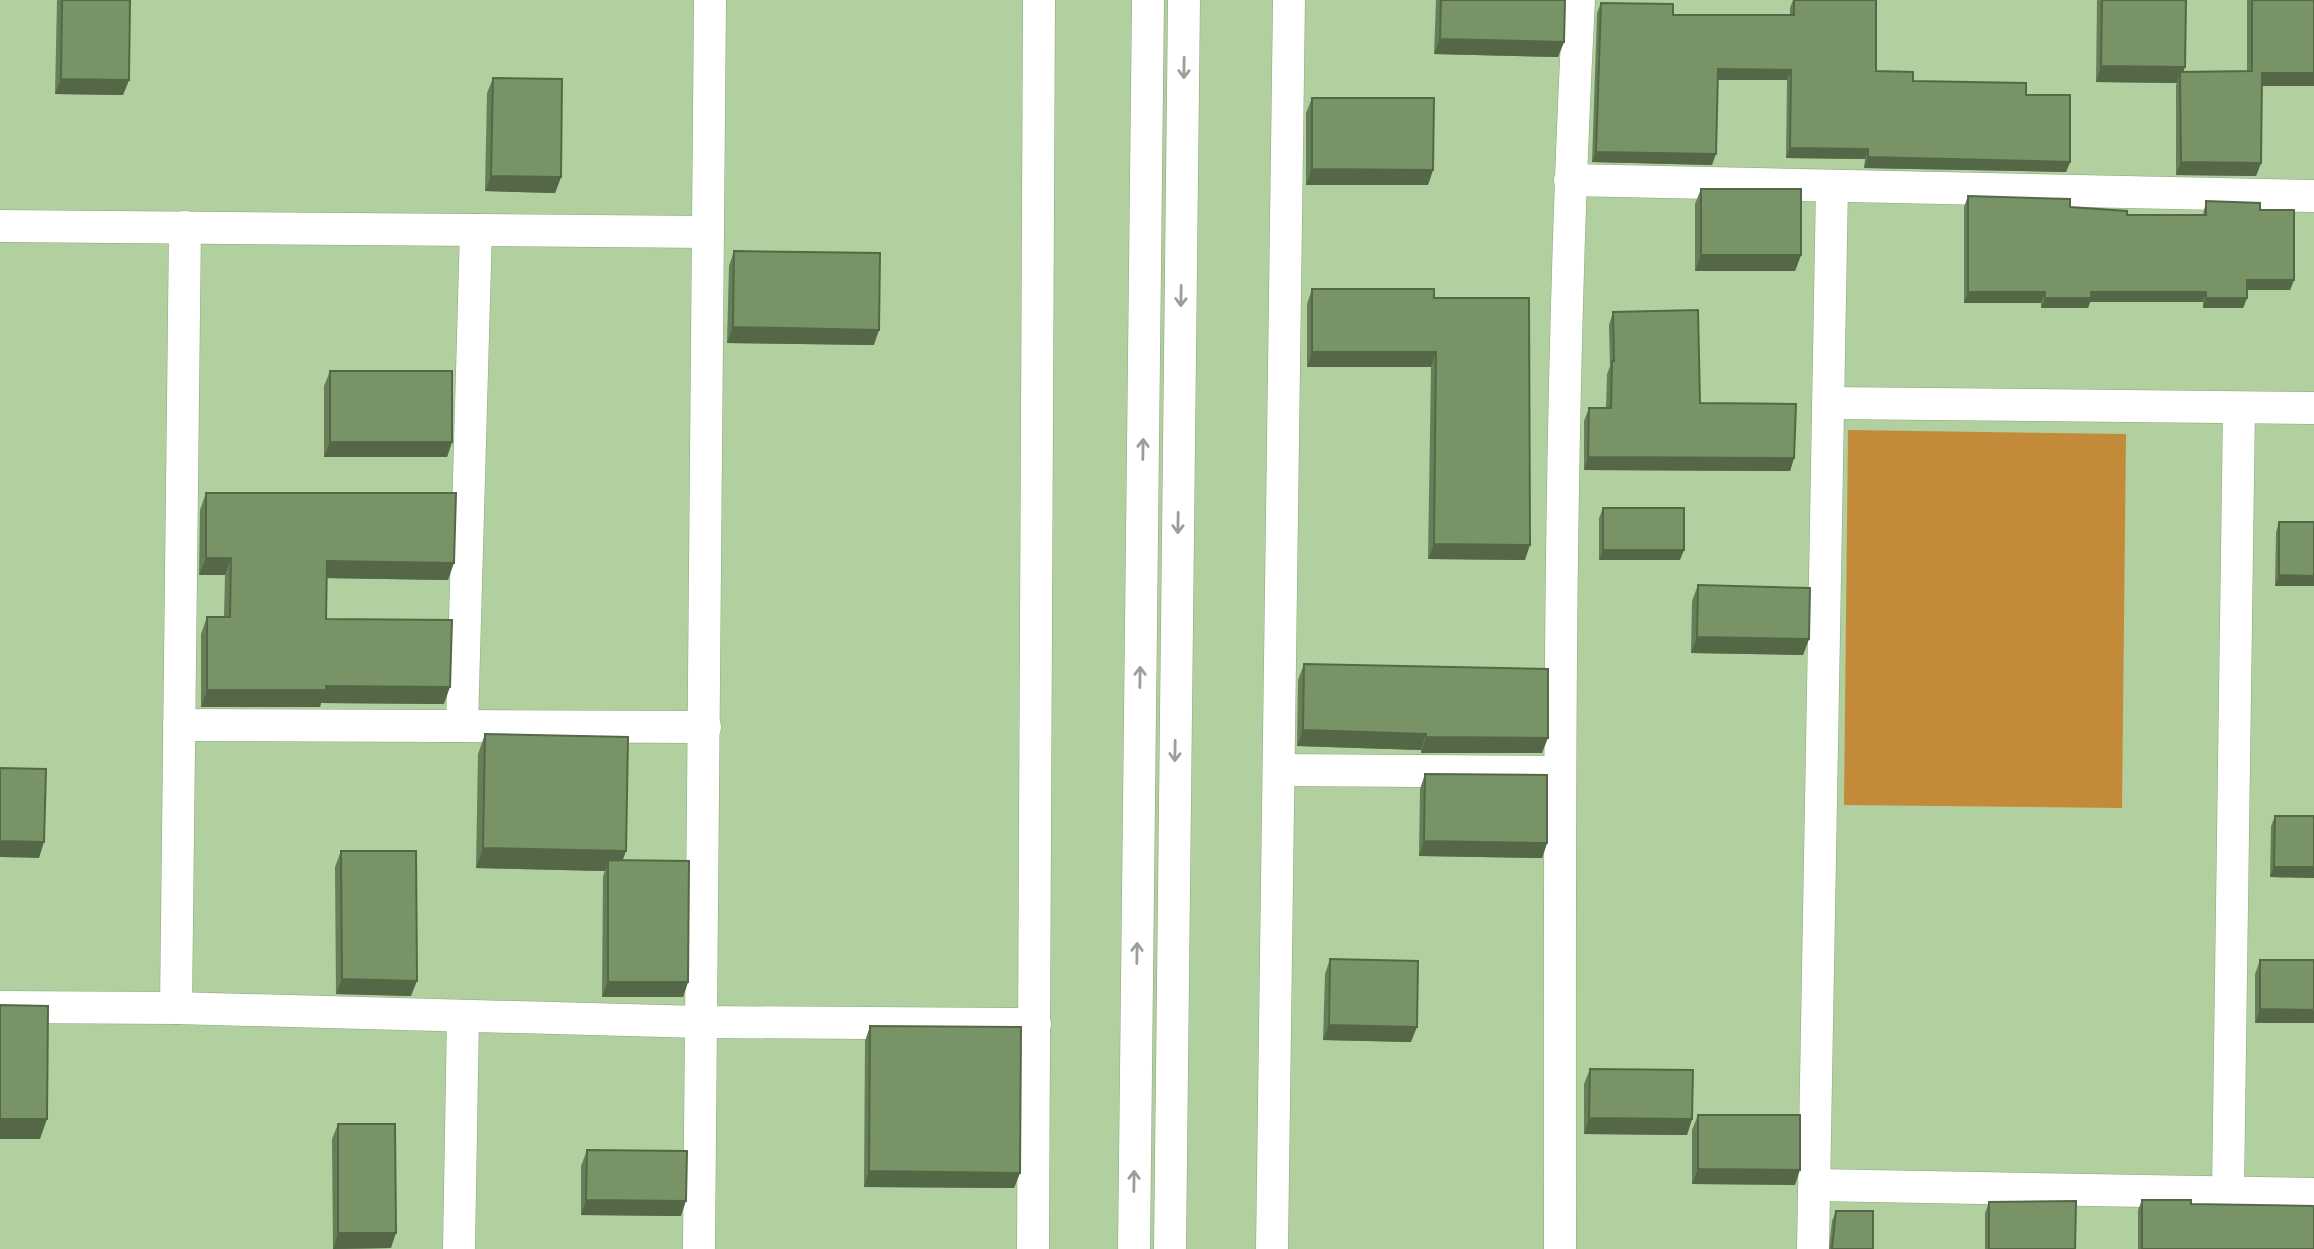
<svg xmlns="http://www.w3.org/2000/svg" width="2314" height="1249" viewBox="0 0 2314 1249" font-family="'Sofia Sans Condensed',sans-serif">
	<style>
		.green { fill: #c38b39 }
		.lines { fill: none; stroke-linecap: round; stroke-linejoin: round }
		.minor-casing { stroke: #8ba779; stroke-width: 33 }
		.minor { stroke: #fff; stroke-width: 32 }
		.wall { fill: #677f58 }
		.shaded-wall { fill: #546847 }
		.building { fill: #789466; stroke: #546847; stroke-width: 2 }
		.oneway { stroke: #9a9f97 }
	</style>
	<rect width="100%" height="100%" fill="#b1cf9f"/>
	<path class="green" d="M1848,430L2126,434L2122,808L1844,805Z"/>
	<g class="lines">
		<defs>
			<g id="minor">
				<path d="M1570,180L2314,196"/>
				<path d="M0,226L708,232"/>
				<path d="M1828,403L2314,408"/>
				<path d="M179,725L705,727"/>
				<path d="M462,726L476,230"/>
				<path d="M1279,770L1560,772"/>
				<path d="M0,1007L176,1008L700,1022L1035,1024"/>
				<path d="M176,1008L185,227"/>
				<path d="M1815,1185L2314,1194"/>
				<path d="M2228,1191L2239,408"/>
				<path d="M459,1249L463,1016"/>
				<path d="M699,1249L710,0"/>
				<path d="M1033,1249L1039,0"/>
				<path d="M1134,1249L1148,0"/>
				<path d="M1170,1249L1184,0"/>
				<path d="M1272,1249L1289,0"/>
				<path d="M1560,1249C1560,833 1557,416 1579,0"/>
				<path d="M1813,1249L1832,186"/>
			</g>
		</defs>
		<use href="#minor" class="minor-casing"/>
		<use href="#minor" class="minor"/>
	</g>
	<g class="wall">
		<path d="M57,0H130L129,80L123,95L55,94Z"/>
		<path d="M1436,0H1565L1564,42L1558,57L1434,54Z"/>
		<path d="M1793,0H1876V71L1913,81L2026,95L2070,162L2066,172L1864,168L1865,159L1786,158L1787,80H1718L1712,165L1592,162L1597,13L1601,3L1673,15H1790V8Z"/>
		<path d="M2097,0H2186L2184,72H2247V0H2314V86H2262L2261,163L2256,176L2176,175V85L2177,83L2096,82Z"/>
		<path d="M493,78L561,177L555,193L485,191L487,93Z"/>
		<path d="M1312,98L1433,170L1428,185H1306V113Z"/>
		<path d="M1701,189L1801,255L1795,271H1695V204Z"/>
		<path d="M1968,196L2070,207L2127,215H2203L2206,201L2260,210L2294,280L2290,290H2247V298L2243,308H2203V302H2090L2088,308H2041V303H1964V207Z"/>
		<path d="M734,251L874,345L727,343L729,266Z"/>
		<path d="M1312,289L1434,298L1525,560L1428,559L1431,367H1307V304Z"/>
		<path d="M1613,312L1700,403L1794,458L1790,471L1584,470V421L1589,408H1606L1607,374L1610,366L1609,325Z"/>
		<path d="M330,371L452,442L447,457H324V386Z"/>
		<path d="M206,493L448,580L327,578L326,619L444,704L321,703L320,707H201V634L207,617H224L225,575H199L200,510Z"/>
		<path d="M1603,508L1680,560H1599V518Z"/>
		<path d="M2279,522H2314V586H2275L2276,532Z"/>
		<path d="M1698,585L1809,639L1803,655L1691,653L1692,601Z"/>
		<path d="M1304,664L1542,753H1421V750L1297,746L1298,680Z"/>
		<path d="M485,734L622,861L688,982L683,997H602L603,876L605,871L476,868L478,754Z"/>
		<path d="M1425,774L1547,843L1542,858L1419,856L1420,789Z"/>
		<path d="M2275,816H2314V878L2270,877L2271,826Z"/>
		<path d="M341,851L411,996L336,994L335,867Z"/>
		<path d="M1330,959L1411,1042L1323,1040L1325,974Z"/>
		<path d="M2260,960H2314V1023H2255V974Z"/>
		<path d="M870,1026L1020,1173L1014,1188L864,1187L865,1041Z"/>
		<path d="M1590,1069L1692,1119L1687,1135L1584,1134V1084Z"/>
		<path d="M1698,1115L1795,1185L1692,1184V1130Z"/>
		<path d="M338,1124L391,1248L333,1249L332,1139Z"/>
		<path d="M587,1150L681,1216L581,1215V1166Z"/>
		<path d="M2142,1200L2191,1204L2314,1249H2138V1210Z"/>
		<path d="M1989,1202L2075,1249H1985V1213Z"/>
		<path d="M1836,1211L1873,1249H1829L1832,1221Z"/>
	</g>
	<g class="shaded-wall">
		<path d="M1440,39L1564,42L1558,57L1434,54Z"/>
		<path d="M2101,66L2185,67L2180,81V72L2177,83L2096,82Z"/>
		<path d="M1718,69L1791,70L1787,80H1714Z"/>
		<path d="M2262,73H2314V86H2257Z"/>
		<path d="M61,79L129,80L123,95L55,94Z"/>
		<path d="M1790,148L1868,149L1865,159L1786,158Z"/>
		<path d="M1596,152L1716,154L1712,165L1592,162Z"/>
		<path d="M1868,157L2070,162L2066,172L1864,168Z"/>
		<path d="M2181,162L2261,163L2256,176L2176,175Z"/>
		<path d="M1312,169L1433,170L1428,185H1306Z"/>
		<path d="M491,176L561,177L555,193L485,191Z"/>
		<path d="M1701,255H1801L1795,271H1695Z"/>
		<path d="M2247,280H2294L2290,290H2243Z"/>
		<path d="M1968,292H2045L2041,303H1964Z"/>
		<path d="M2091,292H2206L2203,302H2090L2088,308H2041L2045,298Z"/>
		<path d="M2206,298H2247L2243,308H2203Z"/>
		<path d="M733,327L879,330L874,345L727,343Z"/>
		<path d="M1312,352H1436L1431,367H1307Z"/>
		<path d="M330,442H452L447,457H324Z"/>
		<path d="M1588,457L1794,458L1790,471L1584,470Z"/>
		<path d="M1434,544L1530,545L1525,560L1428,559Z"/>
		<path d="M1603,550H1684L1680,560H1599Z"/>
		<path d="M206,558H231L225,575H199Z"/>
		<path d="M327,561L454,563L448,580L321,578Z"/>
		<path d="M2279,575L2314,576V586H2275Z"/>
		<path d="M1697,637L1809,639L1803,655L1691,653Z"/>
		<path d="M326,686L450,687L444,704L321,703L320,707H201L207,690Z"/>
		<path d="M1303,730L1426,734L1421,750L1297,746Z"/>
		<path d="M1426,737L1548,738L1542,753H1421Z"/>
		<path d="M0,841L44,842L39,858L0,857Z"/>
		<path d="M1424,841L1547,843L1542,858L1419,856Z"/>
		<path d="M483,848L626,851L619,871L608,860L605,871L476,868Z"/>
		<path d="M2274,867H2314V878L2270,877Z"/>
		<path d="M342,979L417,981L411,996L336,994Z"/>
		<path d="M608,982H688L683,997H602Z"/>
		<path d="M2260,1009L2314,1010V1023H2255Z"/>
		<path d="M1329,1025L1417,1027L1411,1042L1323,1040Z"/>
		<path d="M1589,1118L1692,1119L1687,1135L1584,1134Z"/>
		<path d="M0,1119H47L40,1139H0Z"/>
		<path d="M1698,1169L1800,1170L1795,1185L1692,1184Z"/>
		<path d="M869,1171L1020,1173L1014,1188L864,1187Z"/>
		<path d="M586,1200L686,1201L681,1216L581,1215Z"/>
		<path d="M338,1233H396L391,1248L333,1249Z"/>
	</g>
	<g class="building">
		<path d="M62,0H130L129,80L61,79Z"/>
		<path d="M1441,0H1565L1564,42L1440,39Z"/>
		<path d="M1794,0H1876V71L1913,72V81L2026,83V95H2070V162L1868,157V149L1790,148L1791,70L1718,69L1716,154L1596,152L1601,3L1673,4V15H1794Z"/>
		<path d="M2102,0H2186L2185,67L2101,66Z"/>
		<path d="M2252,0H2314V73H2262L2261,163L2181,162L2180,72L2252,71Z"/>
		<path d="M493,78L562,79L561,177L491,176Z"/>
		<path d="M1312,98H1434L1433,170L1312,169Z"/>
		<rect x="1701" y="189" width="100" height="66"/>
		<path d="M1968,196L2070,199V207L2127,211V215H2206V201L2260,203V210H2294V280H2247V298H2206V292H2091V298H2045V292H1968Z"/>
		<path d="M734,251L880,253L879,330L733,327Z"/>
		<path d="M1312,289H1434V298H1529L1530,545L1434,544L1436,352H1312Z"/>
		<path d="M1698,310L1700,403L1796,404L1794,458L1588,457L1589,408H1611L1612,361H1614L1613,312Z"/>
		<rect x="330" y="371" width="122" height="71"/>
		<path d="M206,493H456L454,563L327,561L326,619L452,620L450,687L326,686V690H207V617H230L231,558H206Z"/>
		<rect x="1603" y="508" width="81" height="42"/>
		<path d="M2279,522H2314V576L2279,575Z"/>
		<path d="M1698,585L1810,588L1809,639L1697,637Z"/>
		<path d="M1304,664L1548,669V738L1426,737V734L1303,730Z"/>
		<path d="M485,734L628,737L626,851L483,848Z"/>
		<path d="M0,768L46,769L44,842L0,841Z"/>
		<path d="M1425,774L1547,775V843L1424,841Z"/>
		<path d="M2275,816H2314V867H2274Z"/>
		<path d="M341,851H416L417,981L342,979Z"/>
		<path d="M608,860L689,861L688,982H608Z"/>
		<path d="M1330,959L1418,961L1417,1027L1329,1025Z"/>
		<path d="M2260,960H2314V1010L2260,1009Z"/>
		<path d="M0,1005L48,1006L47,1119H0Z"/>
		<path d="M870,1026L1021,1027L1020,1173L869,1171Z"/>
		<path d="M1590,1069L1693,1070L1692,1119L1589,1118Z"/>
		<path d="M1698,1115H1800V1170L1698,1169Z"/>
		<path d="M338,1124H395L396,1233H338Z"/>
		<path d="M587,1150L687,1151L686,1201L586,1200Z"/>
		<path d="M2142,1200H2191V1204L2314,1206V1249H2142Z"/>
		<path d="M2076,1201L2075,1249H1989V1202Z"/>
		<path d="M1836,1211H1873V1249H1832Z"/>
	</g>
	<defs><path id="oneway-shaft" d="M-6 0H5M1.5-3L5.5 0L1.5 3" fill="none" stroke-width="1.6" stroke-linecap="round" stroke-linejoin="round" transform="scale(1.75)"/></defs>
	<g class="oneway">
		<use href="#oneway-shaft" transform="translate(1184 68) rotate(91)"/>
		<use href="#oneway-shaft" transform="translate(1181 296) rotate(91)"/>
		<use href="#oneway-shaft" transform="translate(1143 449) rotate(-89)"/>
		<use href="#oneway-shaft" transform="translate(1178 523) rotate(91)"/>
		<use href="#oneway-shaft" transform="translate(1140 677) rotate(-89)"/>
		<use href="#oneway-shaft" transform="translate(1175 751) rotate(91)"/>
		<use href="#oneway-shaft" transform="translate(1137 953) rotate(-89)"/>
		<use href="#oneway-shaft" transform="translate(1134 1181) rotate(-89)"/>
	</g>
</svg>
